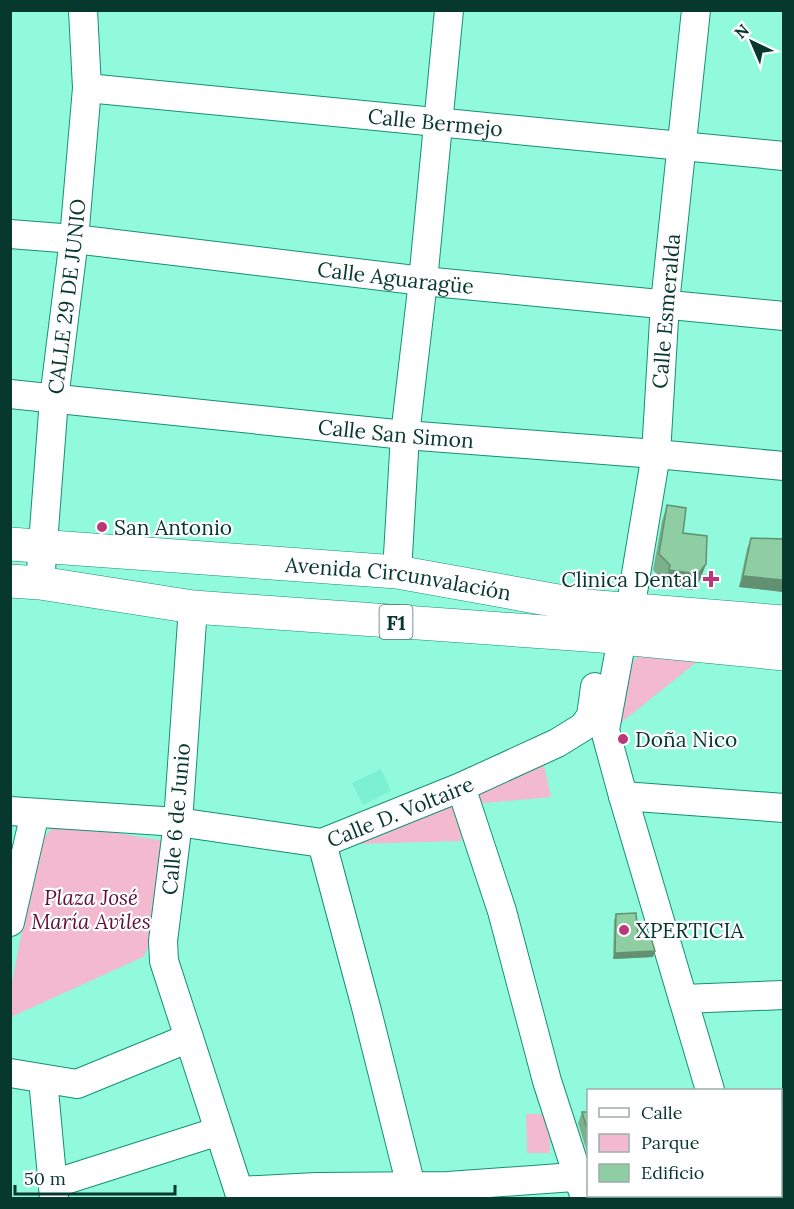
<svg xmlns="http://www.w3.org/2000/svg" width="794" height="1209" viewBox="0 0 794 1209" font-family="Lora,serif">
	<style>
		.built { fill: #7bf1d1 }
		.green { fill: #f3b9cf }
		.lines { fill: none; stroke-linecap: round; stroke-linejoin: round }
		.minor-casing { stroke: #149076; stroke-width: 30 }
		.highway-casing { stroke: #149076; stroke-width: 34 }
		.minor { stroke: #fff; stroke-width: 28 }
		.highway { stroke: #fff; stroke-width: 33 }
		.wall { fill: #7ab18b }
		.shaded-wall { fill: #639071 }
		.building { fill: #8ecea2; stroke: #639071; stroke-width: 1.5 }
		.poi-dot { fill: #bc377a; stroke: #fff; stroke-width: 2 }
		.labels { text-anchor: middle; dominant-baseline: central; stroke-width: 4.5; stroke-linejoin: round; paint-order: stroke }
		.shield { fill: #fff; stroke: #51746c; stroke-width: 1.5 }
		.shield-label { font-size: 20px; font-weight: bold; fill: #07382d }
		.street-label { font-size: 21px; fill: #07382d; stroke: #fff }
		.poi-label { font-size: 21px; fill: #07382d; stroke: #fff; text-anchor: start }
		.park-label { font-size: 21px; font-style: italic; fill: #61103b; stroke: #fff }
	</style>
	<rect width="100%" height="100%" fill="#91fadd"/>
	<path class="built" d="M381,769L391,791L363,805L352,783Z"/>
	<g class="green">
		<path d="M643,650L703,654L693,665L618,725C620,699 623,669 643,650Z"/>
		<path d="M541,752L551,797L474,804L469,785Z"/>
		<path d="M454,790L462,841L356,844Z"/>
		<path d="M72,826L165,841L152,941L143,957L11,1017V987L39,844L52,828Z"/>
		<path d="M526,1114H549L550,1153H527Z"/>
	</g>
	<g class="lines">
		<defs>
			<g id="minor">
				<path d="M696,10L665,303L656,454L630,610L622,638L605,730L623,796L710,1090"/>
				<path id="s1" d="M87,88L784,156"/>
				<path id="s2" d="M10,234L74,239L423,281L784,316"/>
				<path id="s3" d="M10,394L405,435L656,454L784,466"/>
				<path d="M397,572L405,435L423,281L449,10"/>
				<path id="s4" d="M40,583L54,399L74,239L87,88L83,10"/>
				<path d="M193,607L178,822L163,941L164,961L241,1198"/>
				<path d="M461,787L502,911L547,1081L585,1198"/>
				<path d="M623,796L784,808"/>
				<path id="s5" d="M10,811L178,822L322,843L461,787L557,743L583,727L591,716L595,687"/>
				<path d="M322,843L367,1011L411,1186"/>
				<path d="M10,922L35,813"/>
				<path d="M683,999L784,995"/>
				<path d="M10,1073L77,1084L189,1038"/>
				<path d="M43,1079L54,1198"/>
				<path d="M780,1170H784"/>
				<path d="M53,1184L219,1131"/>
				<path d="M239,1191L316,1187L448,1186L588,1176"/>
				<path d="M740,1196L741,1198"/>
			</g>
			<g id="highway">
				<path id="s6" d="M10,544L397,572L586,606L784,622"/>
				<path d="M10,581L40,583L193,607L601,636L784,654"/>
			</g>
		</defs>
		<use href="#minor" class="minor-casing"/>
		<use href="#highway" class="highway-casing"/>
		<use href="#minor" class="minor"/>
		<use href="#highway" class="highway"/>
	</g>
	<g class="wall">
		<path d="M667,505L683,533L700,580L692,590L664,586V581L653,570L662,521Z"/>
		<path d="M751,538L783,539V592L739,587L747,549Z"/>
		<path d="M616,914L638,935L653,957L613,959L614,920Z"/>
		<path d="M582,1112H588V1155L578,1123Z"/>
		<path d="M757,1196H780L783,1198H758Z"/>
	</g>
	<g class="shaded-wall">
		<path d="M706,564L700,580L692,590L664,586L669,570Z"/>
		<path d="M743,576L783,580V592L739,587Z"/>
		<path d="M655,951L653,957L613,959L615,953Z"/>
	</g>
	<g class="building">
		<path d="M667,505L686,508L683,533L707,536L706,564L698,574L669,570L670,565L659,554Z"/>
		<path d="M751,538L783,539V580L743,576Z"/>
		<path d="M636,913L638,935L651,938L655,951L615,953L616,914Z"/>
		<path d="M582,1112H588V1132Z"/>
		<path d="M780,1174L783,1175V1198H767L766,1196H780Z"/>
	</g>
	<g class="poi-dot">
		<circle cx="102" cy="527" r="6"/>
		<path d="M708 570h6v6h6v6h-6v6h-6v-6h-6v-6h6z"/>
		<circle cx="623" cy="739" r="6"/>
		<circle cx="624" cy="930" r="6"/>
	</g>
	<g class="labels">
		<rect class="shield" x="379.5" y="605" width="33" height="34" rx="4.5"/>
		<g class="shield-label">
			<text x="396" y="622">F1</text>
		</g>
		<g class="street-label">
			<text stroke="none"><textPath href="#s1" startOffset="350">Calle Bermejo</textPath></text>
			<text stroke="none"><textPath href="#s2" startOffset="388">Calle Aguaragüe</textPath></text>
			<text stroke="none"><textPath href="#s4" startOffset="288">CALLE 29 DE JUNIO</textPath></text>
			<text transform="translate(666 311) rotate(-85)">Calle Esmeralda</text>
			<text stroke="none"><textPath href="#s3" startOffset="388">Calle San Simon</textPath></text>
			<text stroke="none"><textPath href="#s6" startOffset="390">Avenida Circunvalación</textPath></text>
			<text stroke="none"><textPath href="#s5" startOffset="398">Calle D. Voltaire</textPath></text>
			<text transform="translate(176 819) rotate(-85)">Calle 6 de Junio</text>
		</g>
		<g class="poi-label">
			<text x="114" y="527">San Antonio</text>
			<text x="698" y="579" text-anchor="end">Clinica Dental</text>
			<text x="635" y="739">Doña Nico</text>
			<text x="636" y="930">XPERTICIA</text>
		</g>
		<g class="park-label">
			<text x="91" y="897">Plaza José<tspan x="91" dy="24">María Aviles</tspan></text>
		</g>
	</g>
	<rect width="794" height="1209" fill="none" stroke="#07382d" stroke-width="24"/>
	<rect x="587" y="1089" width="195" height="108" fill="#ffffff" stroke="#9cafab" stroke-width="1.5"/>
	<rect x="599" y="1108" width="30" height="9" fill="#ffffff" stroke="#9cafab" stroke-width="1.5"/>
	<text x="641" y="1119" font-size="18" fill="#07382d">Calle</text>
	<rect x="599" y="1134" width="30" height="18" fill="#f3b9cf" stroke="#9cafab" stroke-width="1.5"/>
	<text x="641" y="1149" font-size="18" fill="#07382d">Parque</text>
	<rect x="599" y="1164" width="30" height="18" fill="#8ecea2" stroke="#9cafab" stroke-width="1.5"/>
	<text x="641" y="1179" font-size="18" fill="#07382d">Edificio</text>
	<g transform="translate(752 42) rotate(316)" stroke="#ffffff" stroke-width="4.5" paint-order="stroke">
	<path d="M0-4.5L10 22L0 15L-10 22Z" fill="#07382d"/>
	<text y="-9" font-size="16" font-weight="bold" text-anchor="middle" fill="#07382d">N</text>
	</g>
	<path d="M15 1185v9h160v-9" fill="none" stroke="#07382d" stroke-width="3"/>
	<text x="24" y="1185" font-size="18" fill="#07382d" stroke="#ffffff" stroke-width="4.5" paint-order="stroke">50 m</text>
</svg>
